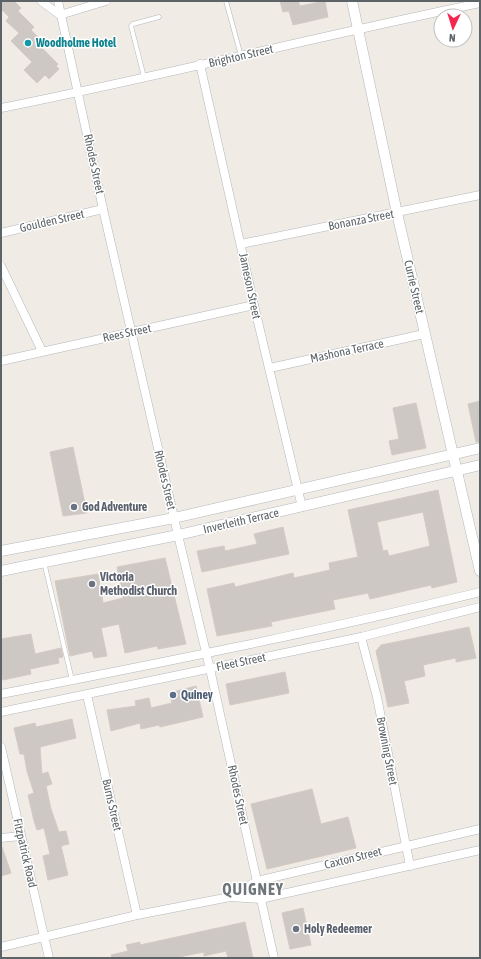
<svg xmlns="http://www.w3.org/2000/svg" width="481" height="959" viewBox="0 0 481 959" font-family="'Asap Condensed',sans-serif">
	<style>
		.building { fill: #cdc8c4; stroke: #d5cac3; fill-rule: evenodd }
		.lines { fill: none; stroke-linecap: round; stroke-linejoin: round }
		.service-casing { stroke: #b3b8bb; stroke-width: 5 }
		.minor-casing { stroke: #b3b8bb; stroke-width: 9 }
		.tertiary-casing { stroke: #b3b8bb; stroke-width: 11 }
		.service { stroke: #fff; stroke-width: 4 }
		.minor { stroke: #fff; stroke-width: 8 }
		.tertiary { stroke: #fff; stroke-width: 10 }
		.culture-dot { fill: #0f9aa8; stroke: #fff; stroke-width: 1.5 }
		.worship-dot { fill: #6b7280; stroke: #fff; stroke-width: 1.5 }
		.service-dot { fill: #5c6f8a; stroke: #fff; stroke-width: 1.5 }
		.labels { text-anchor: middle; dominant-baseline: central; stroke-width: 3; stroke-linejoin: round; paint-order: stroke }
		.culture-label { font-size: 12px; font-weight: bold; fill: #0d838f; stroke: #fff; text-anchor: start }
		.street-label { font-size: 12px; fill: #5d6467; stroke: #fff }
		.worship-label { font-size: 12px; font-weight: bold; fill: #5b616d; stroke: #fff; text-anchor: start }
		.service-label { font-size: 12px; font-weight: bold; fill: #4e5e75; stroke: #fff; text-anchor: start }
		.district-label { font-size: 16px; font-weight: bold; letter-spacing: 1px; fill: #6e7679; stroke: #fff }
	</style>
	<rect width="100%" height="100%" fill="#f0ebe5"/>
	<g class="building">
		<path d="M1,1H14L21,8L18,11L34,27L31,30L46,45L42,48L58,64L56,66L59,69L49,79L45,75L37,83L24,70L32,62L11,41L19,33L6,21L9,17L1,9Z"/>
		<path d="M280,1H298L300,6L325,1L328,17L293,25L289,11L283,12Z"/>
		<path d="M480,401V442H476L468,404Z"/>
		<path d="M416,403L426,448L392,455L389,441L399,439L393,408Z"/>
		<path d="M73,447L87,513L63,516L50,452Z"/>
		<path d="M438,490L457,582L432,588L431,585L370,599L368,593L333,600L335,609L271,622L272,626L217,636L207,589L234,583L235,587L293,573L294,578L330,570L329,563L358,557L348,510ZM423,512L430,546L389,556L387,550L383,551L377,522Z"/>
		<path d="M283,527L289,554L202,572L197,551L224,546L225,551L257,544L254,534Z"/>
		<path d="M165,558L186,644L158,649L157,646L125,653L119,624L101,628L107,656L94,658L92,651L70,656L55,581L98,574L103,603L123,598L117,567Z"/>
		<path d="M469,627L476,658L456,662V658L423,665L425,676L404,681L409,703L388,707L376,651L381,645Z"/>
		<path d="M31,634L35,654L61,648L63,657L58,658L59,663L30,669L31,674L3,680L1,670V639Z"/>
		<path d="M285,672L289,693L230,705L226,684Z"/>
		<path d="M196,686L203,717L160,727L159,725L141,729L140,723L111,731L107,710L136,706L135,701L149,698L151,708L172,703L170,695L173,692Z"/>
		<path d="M72,719L76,738L40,747L42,774L48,772L52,784L46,786L51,809L59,832L66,831L69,844L61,846L68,875L48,880L43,856L50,854L44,828L37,830L34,821L28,795L34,793L27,771L24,754H20L14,728L35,723L36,727Z"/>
		<path d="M312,789L321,824L348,817L356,848L267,869L251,804Z"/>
		<path d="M1,847H2L11,873L1,876Z"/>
		<path d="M303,908L311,945L290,949L282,913Z"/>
		<path d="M245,922L253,958H228L226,951L204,956V952L174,958H112L111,955L128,951L126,945L140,942V945Z"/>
	</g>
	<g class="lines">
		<defs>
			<g id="service">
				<path d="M226,1L241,56"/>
				<path d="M144,77L131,26L133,24L159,17"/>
				<path d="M44,562L72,680"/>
			</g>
			<g id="minor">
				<path d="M41,1L60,15L106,1"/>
				<path d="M58,1L103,209L178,535L210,669L274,958"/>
				<path d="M200,64L254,305L302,507"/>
				<path d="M1,108C161,76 320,36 480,3"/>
				<path d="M1,233L103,209"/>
				<path d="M241,244L480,195"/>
				<path d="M1,266L42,351"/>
				<path d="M1,361L254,305"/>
				<path d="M270,368L424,334"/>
				<path d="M361,637L377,697L410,866"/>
				<path d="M1,694C161,663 321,631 480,592"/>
				<path d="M87,695L137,915"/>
				<path d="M1,712L361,637L480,607"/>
				<path d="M1,747L49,958"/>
				<path d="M1,838L21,836"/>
				<path d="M230,897L257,881L480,829"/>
				<path d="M1,947L137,915L230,897L260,899L480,850"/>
			</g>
			<g id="tertiary">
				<path d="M352,1L397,213L480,571"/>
				<path d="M1,551L174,518L480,448"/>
				<path d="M1,571L178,535L480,465"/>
			</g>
		</defs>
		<use href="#service" class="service-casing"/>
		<use href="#minor" class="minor-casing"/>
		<use href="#tertiary" class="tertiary-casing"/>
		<use href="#service" class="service"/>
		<use href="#minor" class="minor"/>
		<use href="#tertiary" class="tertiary"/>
	</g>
	<circle class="culture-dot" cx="28" cy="43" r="4"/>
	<g class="worship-dot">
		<circle cx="74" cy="507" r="4"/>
		<circle cx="92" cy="584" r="4"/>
		<circle cx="296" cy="929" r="4"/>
	</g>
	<circle class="service-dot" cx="173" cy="695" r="4"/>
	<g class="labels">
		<g class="culture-label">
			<text x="36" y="43">Woodholme Hotel</text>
		</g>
		<g class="street-label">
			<text transform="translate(241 56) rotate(-13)">Brighton Street</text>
			<text transform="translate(94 164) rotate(78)">Rhodes Street</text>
			<text transform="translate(361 220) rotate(-11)">Bonanza Street</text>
			<text transform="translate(52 221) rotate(-13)">Goulden Street</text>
			<text transform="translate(250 286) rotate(78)">Jameson Street</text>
			<text transform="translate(414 287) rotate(77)">Currie Street</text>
			<text transform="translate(127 333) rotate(-12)">Rees Street</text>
			<text transform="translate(347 351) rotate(-12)">Mashona Terrace</text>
			<text transform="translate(165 480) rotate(77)">Rhodes Street</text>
			<text transform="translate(241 521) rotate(-13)">Inverleith Terrace</text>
			<text transform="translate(241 662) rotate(-12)">Fleet Street</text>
			<text transform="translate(387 751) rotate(79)">Browning Street</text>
			<text transform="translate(238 795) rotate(78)">Rhodes Street</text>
			<text transform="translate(112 805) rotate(77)">Burns Street</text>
			<text transform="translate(25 853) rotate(77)">Fitzpatrick Road</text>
			<text transform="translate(353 858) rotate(-14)">Caxton Street</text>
		</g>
		<g class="worship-label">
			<text x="82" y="507">God Adventure</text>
			<text x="100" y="577">Victoria<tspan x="100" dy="14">Methodist Church</tspan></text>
			<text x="304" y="929">Holy Redeemer</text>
		</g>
		<g class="service-label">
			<text x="181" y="695">Quiney</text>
		</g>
		<g class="district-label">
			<text x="253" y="889">QUIGNEY</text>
		</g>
	</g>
	<rect width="481" height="959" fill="none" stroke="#5d6467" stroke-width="4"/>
	<g transform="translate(453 28) rotate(184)"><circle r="19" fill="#ffffff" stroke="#bec1c2"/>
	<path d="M0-3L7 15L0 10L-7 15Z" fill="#f4274f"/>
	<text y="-6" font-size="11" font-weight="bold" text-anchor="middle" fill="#5d6467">N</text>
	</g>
</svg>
